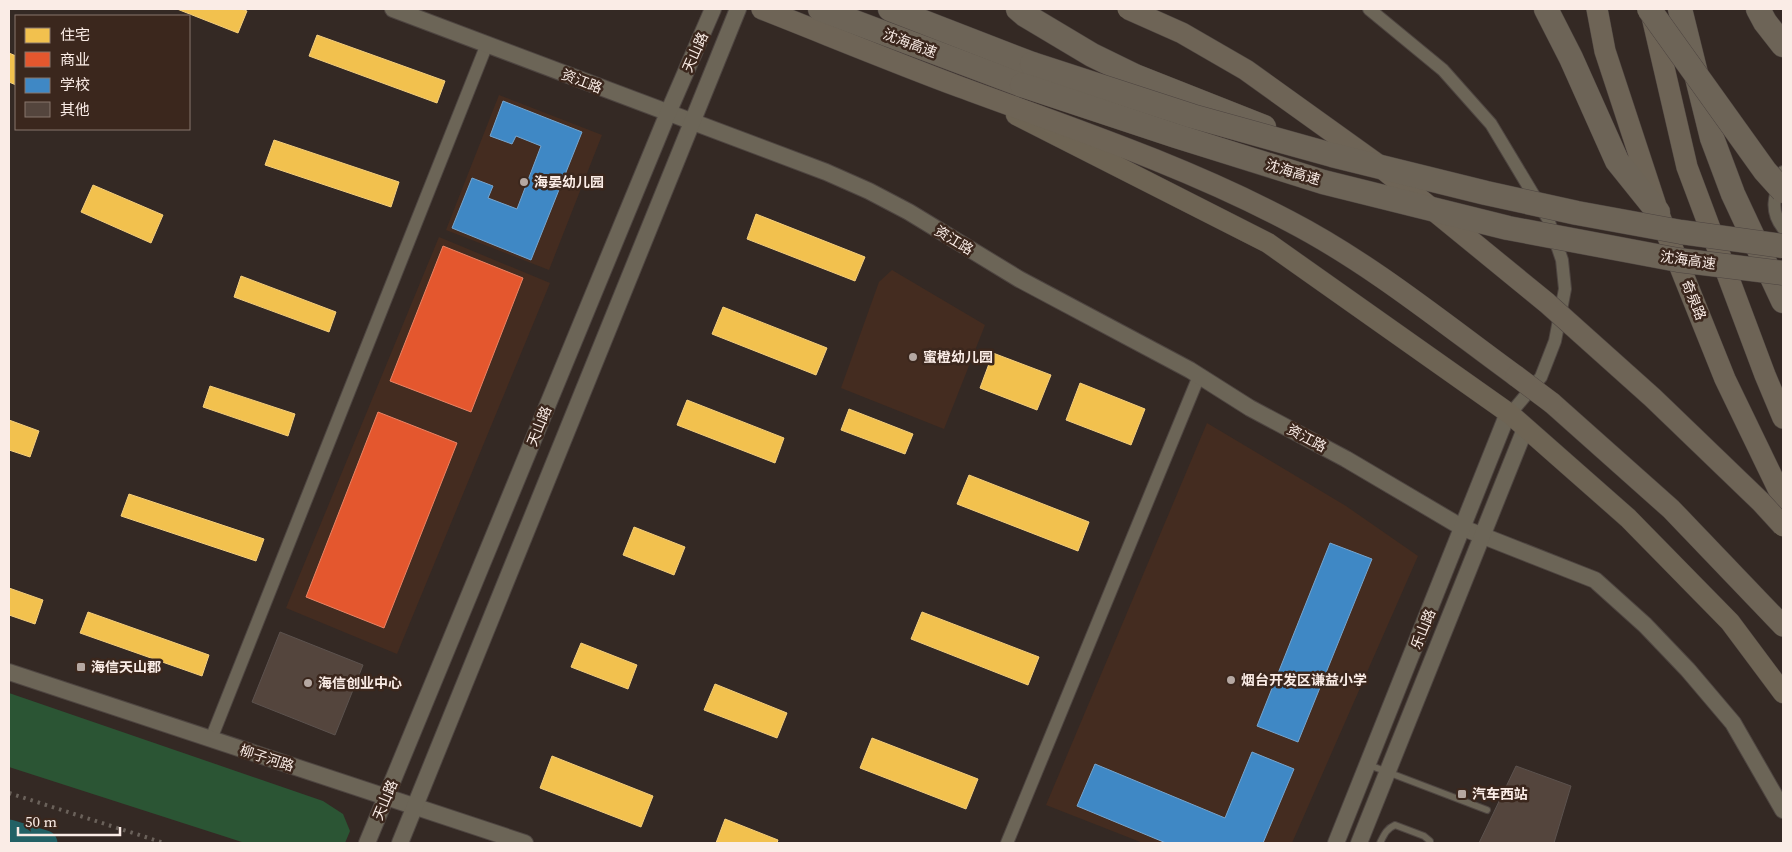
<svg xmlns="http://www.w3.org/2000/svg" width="1792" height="852" viewBox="0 0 1792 852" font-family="'Source Serif 4','Noto Sans SC',serif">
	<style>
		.built { fill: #442c20 }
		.green { fill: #2b5534 }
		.homes { fill: #f2c14e; stroke: #f4ce7c }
		.shops { fill: #e4572e; stroke: #eb8465 }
		.schools { fill: #3f88c5; stroke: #77a6cf }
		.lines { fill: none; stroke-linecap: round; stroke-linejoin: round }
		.river { stroke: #226165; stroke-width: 25 }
		.building { fill: #54453d; stroke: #5c524e }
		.service-casing { stroke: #4e4541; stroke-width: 8 }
		.minor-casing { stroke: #4e4541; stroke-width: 14 }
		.tertiary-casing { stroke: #4e4541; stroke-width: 18 }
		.primary-casing { stroke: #4e4541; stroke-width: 21 }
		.trunk-casing { stroke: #4e4541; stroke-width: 22 }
		.motorway-casing { stroke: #4e4541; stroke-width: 25 }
		.service { stroke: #6c6557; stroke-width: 6 }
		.minor { stroke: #6c6557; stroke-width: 12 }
		.tertiary { stroke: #6c6557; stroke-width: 16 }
		.primary { stroke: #6e6454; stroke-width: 20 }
		.trunk { stroke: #6e6456; stroke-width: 21 }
		.motorway { stroke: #6d6457; stroke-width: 24 }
		.rail { stroke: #6a615a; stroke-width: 4; stroke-dasharray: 2.5 5; stroke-linecap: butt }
		.trunk-bridge-casing { stroke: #4e4541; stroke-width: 22; stroke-linecap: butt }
		.motorway-bridge-casing { stroke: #4e4541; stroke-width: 25; stroke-linecap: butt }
		.trunk-bridge { stroke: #6e6456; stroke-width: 21 }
		.motorway-bridge { stroke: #6d6457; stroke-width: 24 }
		.poi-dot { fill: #b5a8a2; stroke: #3b271d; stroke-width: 2 }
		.labels { text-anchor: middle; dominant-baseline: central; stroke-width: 5; stroke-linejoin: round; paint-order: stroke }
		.street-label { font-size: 14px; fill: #faece6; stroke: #3b271d }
		.poi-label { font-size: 14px; font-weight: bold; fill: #faece6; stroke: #3b271d; text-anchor: start }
	</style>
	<rect width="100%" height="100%" fill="#342924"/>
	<g class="built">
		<path d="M499,95L602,135L549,270L446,230Z"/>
		<path d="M439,237L550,283L397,654L286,608Z"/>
		<path d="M892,270L985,325L944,429L841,388L879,282Z"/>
		<path d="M1207,423L1346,506L1418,556L1292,843H1143L1046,805Z"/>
	</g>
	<path class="green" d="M9,693L323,801L343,814L350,831L345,843H245L9,767Z"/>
	<g class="homes">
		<path d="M177,9H241L247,11L238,33Z"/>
		<path d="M317,35L445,81L437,103L309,56Z"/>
		<path d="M9,53L16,56V85L9,82Z"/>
		<path d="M274,140L399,182L391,207L265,165Z"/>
		<path d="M93,185L163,215L151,243L81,212Z"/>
		<path d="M756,214L865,257L855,281L747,239Z"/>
		<path d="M241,276L336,312L329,332L234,297Z"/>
		<path d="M723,307L827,348L816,375L712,334Z"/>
		<path d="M993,353L1051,375L1037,410L980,388Z"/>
		<path d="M1080,383L1145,409L1131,445L1066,420Z"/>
		<path d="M210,386L295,414L288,436L203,407Z"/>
		<path d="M687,400L784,438L775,463L677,425Z"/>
		<path d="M849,409L913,434L905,454L841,430Z"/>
		<path d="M9,420L39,431L30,457L9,450Z"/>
		<path d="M969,475L1089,522L1078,551L957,504Z"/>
		<path d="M129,494L264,539L256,561L121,516Z"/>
		<path d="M634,527L685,547L674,575L623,555Z"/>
		<path d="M9,588L43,600L35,624L9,615Z"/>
		<path d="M88,612L209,655L202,676L80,633Z"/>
		<path d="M922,612L1039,657L1028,685L911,639Z"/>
		<path d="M581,643L637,665L628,689L571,667Z"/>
		<path d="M715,684L787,713L777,738L704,710Z"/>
		<path d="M872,738L978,779L966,809L860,768Z"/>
		<path d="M552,756L653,796L641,827L540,788Z"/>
		<path d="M725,819L778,840L777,843H716Z"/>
	</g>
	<g class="shops">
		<path d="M443,246L523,278L471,412L390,381Z"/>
		<path d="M378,412L457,443L384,628L306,597Z"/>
	</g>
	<g class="schools">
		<path d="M503,101L582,132L531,260L452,228L472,178L493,186L488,198L517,209L541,146L516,136L512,144L490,136Z"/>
		<path d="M1330,543L1372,559L1298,742L1257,726Z"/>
		<path d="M1252,752L1294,769L1263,843H1166L1077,806L1095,764L1225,818Z"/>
	</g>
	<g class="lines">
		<path class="river" d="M9,832L45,843"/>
	</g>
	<g class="building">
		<path d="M280,632L363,665L335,735L252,702Z"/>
		<path d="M1516,766L1571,786L1554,843H1479Z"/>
	</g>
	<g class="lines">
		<defs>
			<g id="service">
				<path d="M1369,765L1487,810"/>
				<path d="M1380,843C1384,835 1386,829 1395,825L1424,836L1430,841V843"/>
			</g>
			<g id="minor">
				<path d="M1369,9L1443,70L1491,124L1548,219L1562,260L1565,289L1555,341L1541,377L1510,414"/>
				<path d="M1783,172C1776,193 1768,209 1783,228"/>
				<path d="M211,739L487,44"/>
				<path d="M1007,843L1199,376"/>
			</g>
			<g id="tertiary">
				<path d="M393,9L826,172L869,191L909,212L1019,279L1190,370L1250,408L1346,459L1463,528L1595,580L1645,625L1688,670L1733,723L1783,810"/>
				<path d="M9,672L525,843"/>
				<path d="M367,843L668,113L713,9"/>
				<path d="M400,843L738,9"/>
				<path d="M1336,843L1508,413"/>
				<path d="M1359,843L1525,429"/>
			</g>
			<path id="primary" d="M1016,115L1268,243L1510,414L1628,518L1730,622L1783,693"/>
			<g id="trunk">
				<path d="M762,9C828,35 893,62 960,87C1071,128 1183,165 1289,221C1370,263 1442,322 1516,376"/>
				<path d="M1597,9L1605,51L1658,212L1725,379L1783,499"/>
				<path d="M1651,12L1687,167L1765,375L1783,418"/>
				<path d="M1552,403L1671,509L1783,626"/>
			</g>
			<g id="motorway">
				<path d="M820,9L1022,85"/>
				<path d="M890,9L1032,64"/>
				<path d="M1018,9L1025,15L1092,55L1135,76L1264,127"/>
				<path d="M1546,9L1571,58L1617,161L1658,212"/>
				<path d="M1680,9L1712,138L1733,194L1783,301"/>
				<path d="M1758,9L1765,22L1783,45"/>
			</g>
		</defs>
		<use href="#service" class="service-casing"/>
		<use href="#minor" class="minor-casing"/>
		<use href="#tertiary" class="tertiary-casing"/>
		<use href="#primary" class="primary-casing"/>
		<use href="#trunk" class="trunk-casing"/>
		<use href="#motorway" class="motorway-casing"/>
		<use href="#service" class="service"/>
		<use href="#minor" class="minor"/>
		<use href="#tertiary" class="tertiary"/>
		<use href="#primary" class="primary"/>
		<use href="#trunk" class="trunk"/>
		<use href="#motorway" class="motorway"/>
		<path class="rail" d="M9,793L164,843"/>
		<defs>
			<g id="trunk-bridge">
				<path d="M1128,9L1182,33L1246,70L1377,164L1547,303L1653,398L1761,502L1783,526"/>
				<path d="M1516,376L1552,403"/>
			</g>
			<g id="motorway-bridge">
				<path d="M1649,9L1765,171L1783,191"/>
				<path d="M1032,64L1192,116L1332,155L1486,193L1577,213L1681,232L1783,246"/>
				<path d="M1022,85L1176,136L1323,182L1508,228L1678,260L1783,273"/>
			</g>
		</defs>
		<use href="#trunk-bridge" class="trunk-bridge-casing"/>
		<use href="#motorway-bridge" class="motorway-bridge-casing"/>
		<use href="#trunk-bridge" class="trunk-bridge"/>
		<use href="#motorway-bridge" class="motorway-bridge"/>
	</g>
	<g class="poi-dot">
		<circle cx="524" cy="182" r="5"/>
		<circle cx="913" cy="357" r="5"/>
		<rect x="76" y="662" width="10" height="10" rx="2.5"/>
		<circle cx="1231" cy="680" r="5"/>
		<circle cx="308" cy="683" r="5"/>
		<rect x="1457" y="789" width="10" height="10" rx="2.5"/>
	</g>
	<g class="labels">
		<g class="street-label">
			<text transform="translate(910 43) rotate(21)">沈海高速</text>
			<text transform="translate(695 52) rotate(-66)">天山路</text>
			<text transform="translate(582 81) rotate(21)">资江路</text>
			<text transform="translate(1293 172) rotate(17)">沈海高速</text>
			<text transform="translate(954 240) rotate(31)">资江路</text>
			<text transform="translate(1688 260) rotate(8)">沈海高速</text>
			<text transform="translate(1694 300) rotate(68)">奇泉路</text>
			<text transform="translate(539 426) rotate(-68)">天山路</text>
			<text transform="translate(1307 438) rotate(28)">资江路</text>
			<text transform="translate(1423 629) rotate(-68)">乐山路</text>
			<text transform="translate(267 758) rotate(18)">柳子河路</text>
			<text transform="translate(385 800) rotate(-67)">天山路</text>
		</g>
		<g class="poi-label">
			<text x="534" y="182">海晏幼儿园</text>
			<text x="923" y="357">蜜橙幼儿园</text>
			<text x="91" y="667">海信天山郡</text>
			<text x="1241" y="680">烟台开发区谦益小学</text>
			<text x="318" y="683">海信创业中心</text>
			<text x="1472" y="794">汽车西站</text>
		</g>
	</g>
	<rect width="1792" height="852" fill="none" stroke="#faece6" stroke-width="20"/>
	<rect x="15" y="15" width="175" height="115" fill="#3b271d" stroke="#87766d"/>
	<rect x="25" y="28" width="25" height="15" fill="#f2c14e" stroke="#87766d"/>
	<text x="60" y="40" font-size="15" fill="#faece6">住宅</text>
	<rect x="25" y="52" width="25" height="15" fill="#e4572e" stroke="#87766d"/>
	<text x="60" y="65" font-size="15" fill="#faece6">商业</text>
	<rect x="25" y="78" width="25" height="15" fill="#3f88c5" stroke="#87766d"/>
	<text x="60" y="90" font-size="15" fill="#faece6">学校</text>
	<rect x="25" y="102" width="25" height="15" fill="#54453d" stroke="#87766d"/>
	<text x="60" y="115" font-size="15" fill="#faece6">其他</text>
	<path d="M18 827v8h102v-8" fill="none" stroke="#faece6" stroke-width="2.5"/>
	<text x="25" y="827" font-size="15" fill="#faece6" stroke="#3b271d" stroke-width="4" paint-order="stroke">50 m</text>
</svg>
